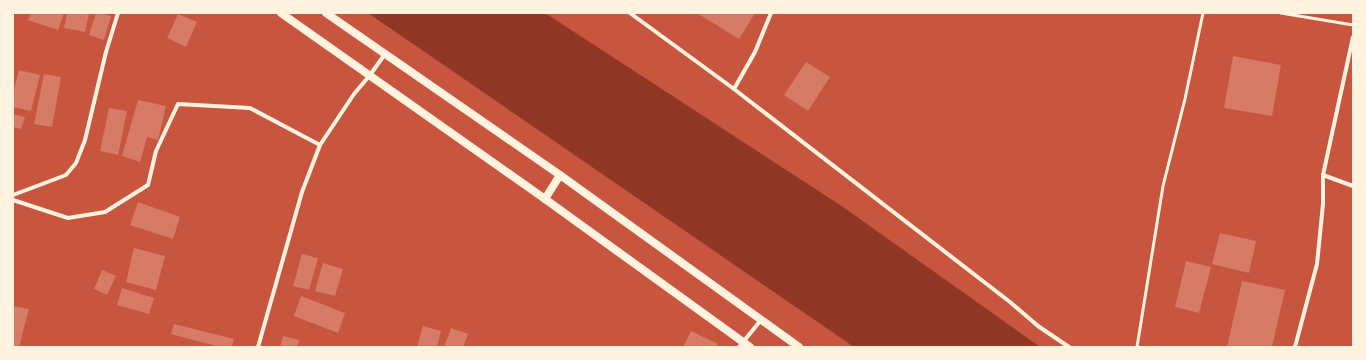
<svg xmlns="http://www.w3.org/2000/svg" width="1366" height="360" viewBox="0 0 1366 360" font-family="'Fira Sans',sans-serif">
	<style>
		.water { fill: #8f3625 }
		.building { fill: #d67c66 }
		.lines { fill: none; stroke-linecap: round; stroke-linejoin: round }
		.service { stroke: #fff3e0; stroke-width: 3 }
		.minor { stroke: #fff3e0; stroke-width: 4 }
		.secondary { stroke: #fff3e0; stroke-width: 8 }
	</style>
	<rect width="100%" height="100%" fill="#c8553d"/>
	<path class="water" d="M368,13H545L843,207L1040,347H854Z"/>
	<g class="building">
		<path d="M31,13H64L58,30L28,20Z"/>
		<path d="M67,13H89L85,32L64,28Z"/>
		<path d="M96,13L111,16L104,40L89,35Z"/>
		<path d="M697,13H755L739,39Z"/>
		<path d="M178,14L197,22L186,47L167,38Z"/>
		<path d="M1233,56L1281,65L1272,116L1224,108Z"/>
		<path d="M806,62L830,77L808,111L784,95Z"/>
		<path d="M19,70L40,75L31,111L13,107V94Z"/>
		<path d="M44,74L61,77L52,127L34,124Z"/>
		<path d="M138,100L166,106L158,140L147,137L140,162L122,156Z"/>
		<path d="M109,108L127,111L118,155L100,151Z"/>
		<path d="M13,114L25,117L21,129L13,127Z"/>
		<path d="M138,202L180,217L173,239L130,225Z"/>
		<path d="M1220,233L1256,241L1249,273L1212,264Z"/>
		<path d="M134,248L165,256L156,290L126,282Z"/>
		<path d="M302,254L318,258L309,290L293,286Z"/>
		<path d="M1186,261L1211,267L1199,313L1175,307Z"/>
		<path d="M323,263L343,269L335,296L315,291Z"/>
		<path d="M102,270L116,276L107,295L94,289Z"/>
		<path d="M1242,281L1285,290L1272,347H1227Z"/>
		<path d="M122,288L154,298L149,314L117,305Z"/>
		<path d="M301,296L345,313L338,333L294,316Z"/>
		<path d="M13,306L29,309L19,347H13Z"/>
		<path d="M174,324L234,339L232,347H220L171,334Z"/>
		<path d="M423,326L441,331L437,347H417Z"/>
		<path d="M451,328L468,334L463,347H444Z"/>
		<path d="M691,331L718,344L716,347H683Z"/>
		<path d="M283,336L299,340L297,347H280Z"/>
	</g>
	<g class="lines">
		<g class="service">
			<path d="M1281,13L1353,25"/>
			<path d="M1137,347L1163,186L1185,99L1203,13"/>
		</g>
		<g class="minor">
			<path d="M630,13L734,89L1010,302L1038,326L1069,347"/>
			<path d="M734,89L755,52L771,13"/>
			<path d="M1323,175L1353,186"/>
			<path d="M13,195L66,175L76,163L85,140L106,52L118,13"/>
			<path d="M13,200L68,218L105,212L148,185L156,151L178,104L250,108L320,145"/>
			<path d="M258,347L302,192L320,145L354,94L370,75L385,54"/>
			<path d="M739,347L761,320"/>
			<path d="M1295,347L1317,264L1323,204V175L1353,37"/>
		</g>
		<g class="secondary">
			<path d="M281,13L545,199L750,347"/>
			<path d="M326,13L560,175L799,347"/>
			<path d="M545,199L560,175"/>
		</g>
	</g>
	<rect width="1366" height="360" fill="none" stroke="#fff3e0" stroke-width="28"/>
</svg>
